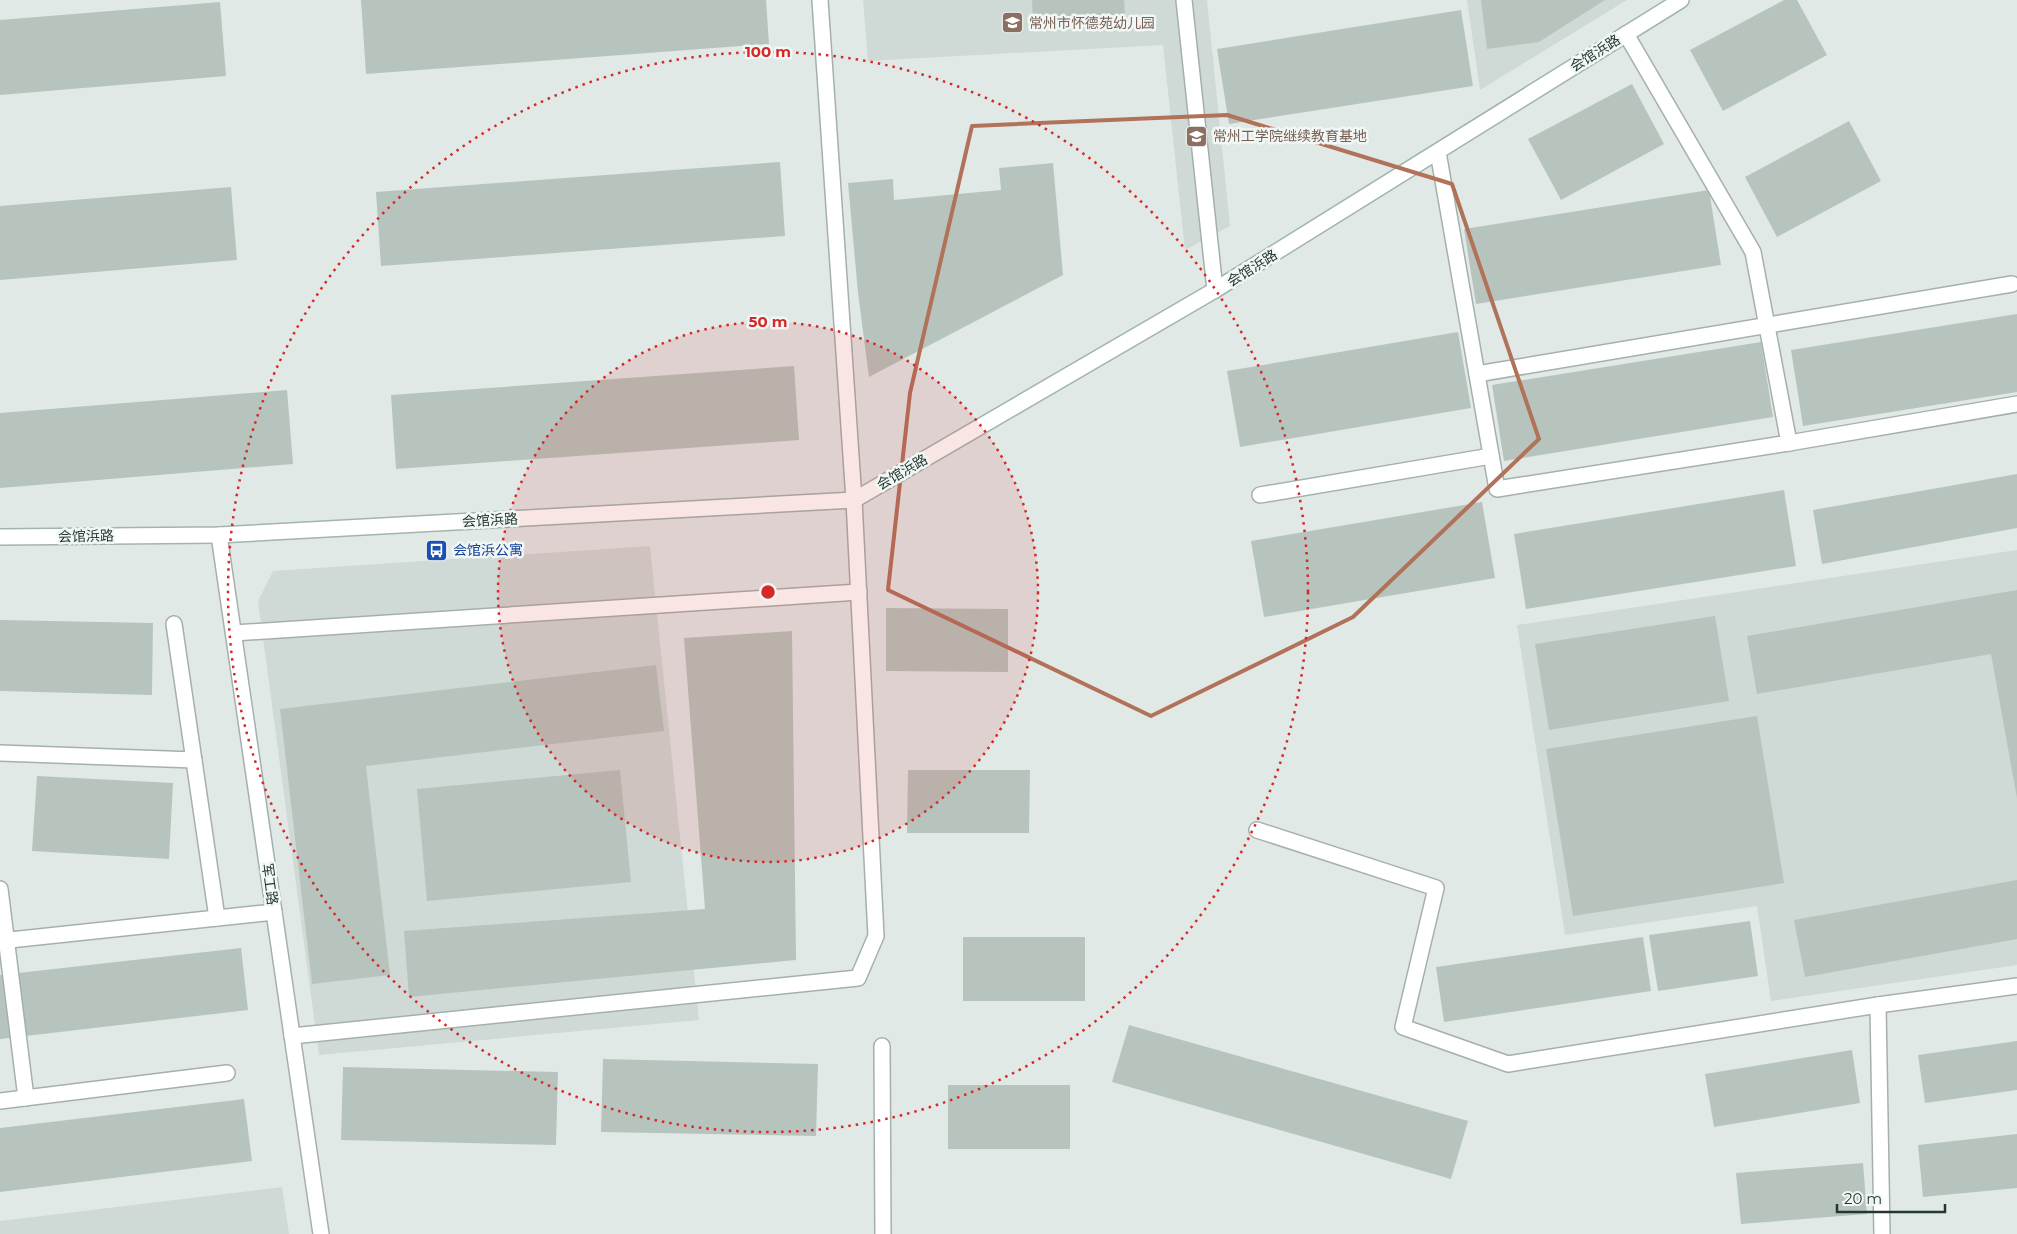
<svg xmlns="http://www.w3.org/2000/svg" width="2017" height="1234" viewBox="0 0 2017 1234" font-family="Montserrat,'Noto Sans SC',sans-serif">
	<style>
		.built { fill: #cfd9d5 }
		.building { fill: #b7c4be }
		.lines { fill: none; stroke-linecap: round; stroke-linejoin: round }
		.lane-casing { stroke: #a5b0ac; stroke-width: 18 }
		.street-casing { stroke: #a5b0ac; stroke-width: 18 }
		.secondary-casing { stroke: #a2b4ad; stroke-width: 18 }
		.lane { stroke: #fff; stroke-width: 15 }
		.street { stroke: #fff; stroke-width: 15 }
		.secondary { stroke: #fff; stroke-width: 15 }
		.marked { fill: none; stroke: #b1725a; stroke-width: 4; stroke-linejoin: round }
		.ring { fill: none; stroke: #d62828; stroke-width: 2.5; stroke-dasharray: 2.5 5 }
		.labels { text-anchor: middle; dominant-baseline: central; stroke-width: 5; stroke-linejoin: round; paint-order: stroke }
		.education-label { font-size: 14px; fill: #785e54; stroke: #f1f7f4; text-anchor: start }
		.street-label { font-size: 14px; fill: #243832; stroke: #f1f7f4 }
		.transit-label { font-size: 14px; fill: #164399; stroke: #f1f7f4; text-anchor: start }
		.centre { fill: #d62828; stroke: #f1f7f4; stroke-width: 2.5 }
		.ring-label { font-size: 15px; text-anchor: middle; font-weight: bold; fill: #d62828; stroke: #f1f7f4; stroke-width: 5; stroke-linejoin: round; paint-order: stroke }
	</style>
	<rect width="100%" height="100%" fill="#e1e9e6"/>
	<g class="built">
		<path d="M863,0H1207L1230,226L1185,250L1163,45L868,61Z"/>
		<path d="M1467,0H1627L1480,90Z"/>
		<path d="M650,546L699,1020L319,1055L258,601L273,571Z"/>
		<path d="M2017,550V965L1771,1001L1757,906L1565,935L1517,625Z"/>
		<path d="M282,1187L289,1234H0V1221Z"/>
	</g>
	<g class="building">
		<path d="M361,0H766L769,44L366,74Z"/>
		<path d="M1032,0H1124L1125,14L1033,21Z"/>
		<path d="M1481,0H1605L1539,42L1487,49Z"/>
		<path d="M1784,0H1797L1827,55L1723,111L1690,50Z"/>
		<path d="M220,2L226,76L0,95V20Z"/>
		<path d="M1461,10L1473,86L1229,124L1217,49Z"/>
		<path d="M1632,84L1664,144L1561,200L1528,139Z"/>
		<path d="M1849,121L1881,181L1777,237L1745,177Z"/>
		<path d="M780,162L785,236L381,266L376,192Z"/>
		<path d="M1053,163L1063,275L869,377L858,293L848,183L893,179L894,200L1001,190L999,168Z"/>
		<path d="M231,187L237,260L0,280V206Z"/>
		<path d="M1709,190L1721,265L1476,304L1464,229Z"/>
		<path d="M2017,314V392L1803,426L1791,350Z"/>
		<path d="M1458,332L1471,408L1240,447L1227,371Z"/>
		<path d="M1761,342L1773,417L1504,461L1492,385Z"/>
		<path d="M794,366L799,440L396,469L391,395Z"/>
		<path d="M287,390L293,464L0,488V413Z"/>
		<path d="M2017,474V528L1822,564L1813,510Z"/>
		<path d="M1784,490L1796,566L1526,609L1514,534Z"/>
		<path d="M1482,502L1495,578L1264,617L1251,541Z"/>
		<path d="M2017,590V798L1991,654L1757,694L1747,636Z"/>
		<path d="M886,608L1008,609V672L886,671Z"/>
		<path d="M1715,616L1729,701L1549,730L1535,644Z"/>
		<path d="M0,620L153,623L152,695L0,691Z"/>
		<path d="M792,631L796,960L409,997L404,931L705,909L684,638Z"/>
		<path d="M656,665L664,731L366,766L390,975L312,984L280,709Z"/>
		<path d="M1757,716L1784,883L1573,916L1546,749Z"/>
		<path d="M620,770L631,882L427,901L417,789Z"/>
		<path d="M908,770H1030L1029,833H907Z"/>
		<path d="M37,776L173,783L169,859L32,851Z"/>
		<path d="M2017,880V939L1805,977L1794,920Z"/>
		<path d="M1750,921L1758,976L1658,991L1649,935Z"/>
		<rect x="963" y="937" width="122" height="64"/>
		<path d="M1643,937L1651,991L1444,1022L1436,967Z"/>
		<path d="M241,948L248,1010L0,1039V975Z"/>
		<path d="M1129,1025L1468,1121L1451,1179L1112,1082Z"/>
		<path d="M2017,1041V1090L1925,1103L1918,1055Z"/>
		<path d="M1852,1050L1860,1103L1714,1127L1705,1074Z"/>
		<path d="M603,1059L818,1064L816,1136L601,1132Z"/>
		<path d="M343,1067L558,1072L556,1145L341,1140Z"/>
		<rect x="948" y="1085" width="122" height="64"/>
		<path d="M244,1099L252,1161L0,1192V1128Z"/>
		<path d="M2017,1134V1188L1923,1197L1918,1145Z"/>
		<path d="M1863,1163L1867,1214L1741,1224L1736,1173Z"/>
	</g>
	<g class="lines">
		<defs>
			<g id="lane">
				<path d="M1184,0L1215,290"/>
				<path d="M1438,152L1497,489L1789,443L1753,252L1626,34"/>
				<path d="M1477,374L2012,284"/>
				<path d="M1789,443L2017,404"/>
				<path d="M1260,495L1491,456"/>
				<path d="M174,624L217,918"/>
				<path d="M234,633L859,592"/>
				<path d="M0,753L194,760"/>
				<path d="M1257,830L1436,888L1403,1027L1508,1064L1878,1005L1882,1234"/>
				<path d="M0,889L26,1098"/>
				<path d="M0,941L274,912"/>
				<path d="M292,1036L858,978L876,936L854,500L820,0"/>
				<path d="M882,1046L883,1234"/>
				<path d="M0,1101L227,1073"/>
			</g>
			<g id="street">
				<path d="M219,535L321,1234"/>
				<path d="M1878,1005L2017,986"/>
			</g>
			<path id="secondary" d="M0,537L219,535L854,500L1215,290L1681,0"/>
		</defs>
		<use href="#lane" class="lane-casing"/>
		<use href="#street" class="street-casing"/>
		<use href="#secondary" class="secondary-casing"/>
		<use href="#lane" class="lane"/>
		<use href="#street" class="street"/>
		<use href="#secondary" class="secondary"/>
	</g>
	<path class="marked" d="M1227,115L1452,184L1539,439L1353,617L1151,716L888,590L910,393L972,126Z"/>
	<circle cx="768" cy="592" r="270" fill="#d62828" fill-opacity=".12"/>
	<g class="ring">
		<circle cx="768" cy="592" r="270"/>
		<circle cx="768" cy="592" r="540"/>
	</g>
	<defs>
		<symbol id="school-square" viewBox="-11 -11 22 22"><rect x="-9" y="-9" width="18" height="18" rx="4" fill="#8d6e63" stroke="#f1f7f4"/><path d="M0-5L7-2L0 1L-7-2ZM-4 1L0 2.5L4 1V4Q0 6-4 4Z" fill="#fff"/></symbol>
		<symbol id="bus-square" viewBox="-11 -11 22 22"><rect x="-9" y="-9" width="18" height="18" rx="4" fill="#1a4fb4" stroke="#f1f7f4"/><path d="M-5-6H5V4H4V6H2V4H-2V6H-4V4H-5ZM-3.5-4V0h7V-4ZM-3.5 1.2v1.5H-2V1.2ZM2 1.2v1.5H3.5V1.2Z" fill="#fff"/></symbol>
	</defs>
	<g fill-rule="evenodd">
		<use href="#school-square" x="1000" y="10" width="25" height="25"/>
		<use href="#school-square" x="1184" y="124" width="25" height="25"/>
		<use href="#bus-square" x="424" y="538" width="25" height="25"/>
	</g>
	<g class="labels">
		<g class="education-label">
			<text x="1029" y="23">常州市怀德苑幼儿园</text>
			<text x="1213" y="136">常州工学院继续教育基地</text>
		</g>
		<g class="street-label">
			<text transform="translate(1595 53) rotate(-32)">会馆浜路</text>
			<text transform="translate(1252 268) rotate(-32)">会馆浜路</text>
			<text transform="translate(902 472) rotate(-30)">会馆浜路</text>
			<text transform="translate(490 520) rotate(-3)">会馆浜路</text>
			<text transform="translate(86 536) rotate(-1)">会馆浜路</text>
			<text transform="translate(270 884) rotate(82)">军工路</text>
		</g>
		<g class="transit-label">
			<text x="453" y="550">会馆浜公寓</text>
		</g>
	</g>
	<circle cx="768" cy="592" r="8" class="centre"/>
	<g class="ring-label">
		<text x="768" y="57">100 m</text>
		<text x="768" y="327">50 m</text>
	</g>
	<path d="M1837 1204v8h108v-8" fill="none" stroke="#243832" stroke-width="2.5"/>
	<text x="1844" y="1204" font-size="15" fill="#243832" stroke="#f1f7f4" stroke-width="4" paint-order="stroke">20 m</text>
</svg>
